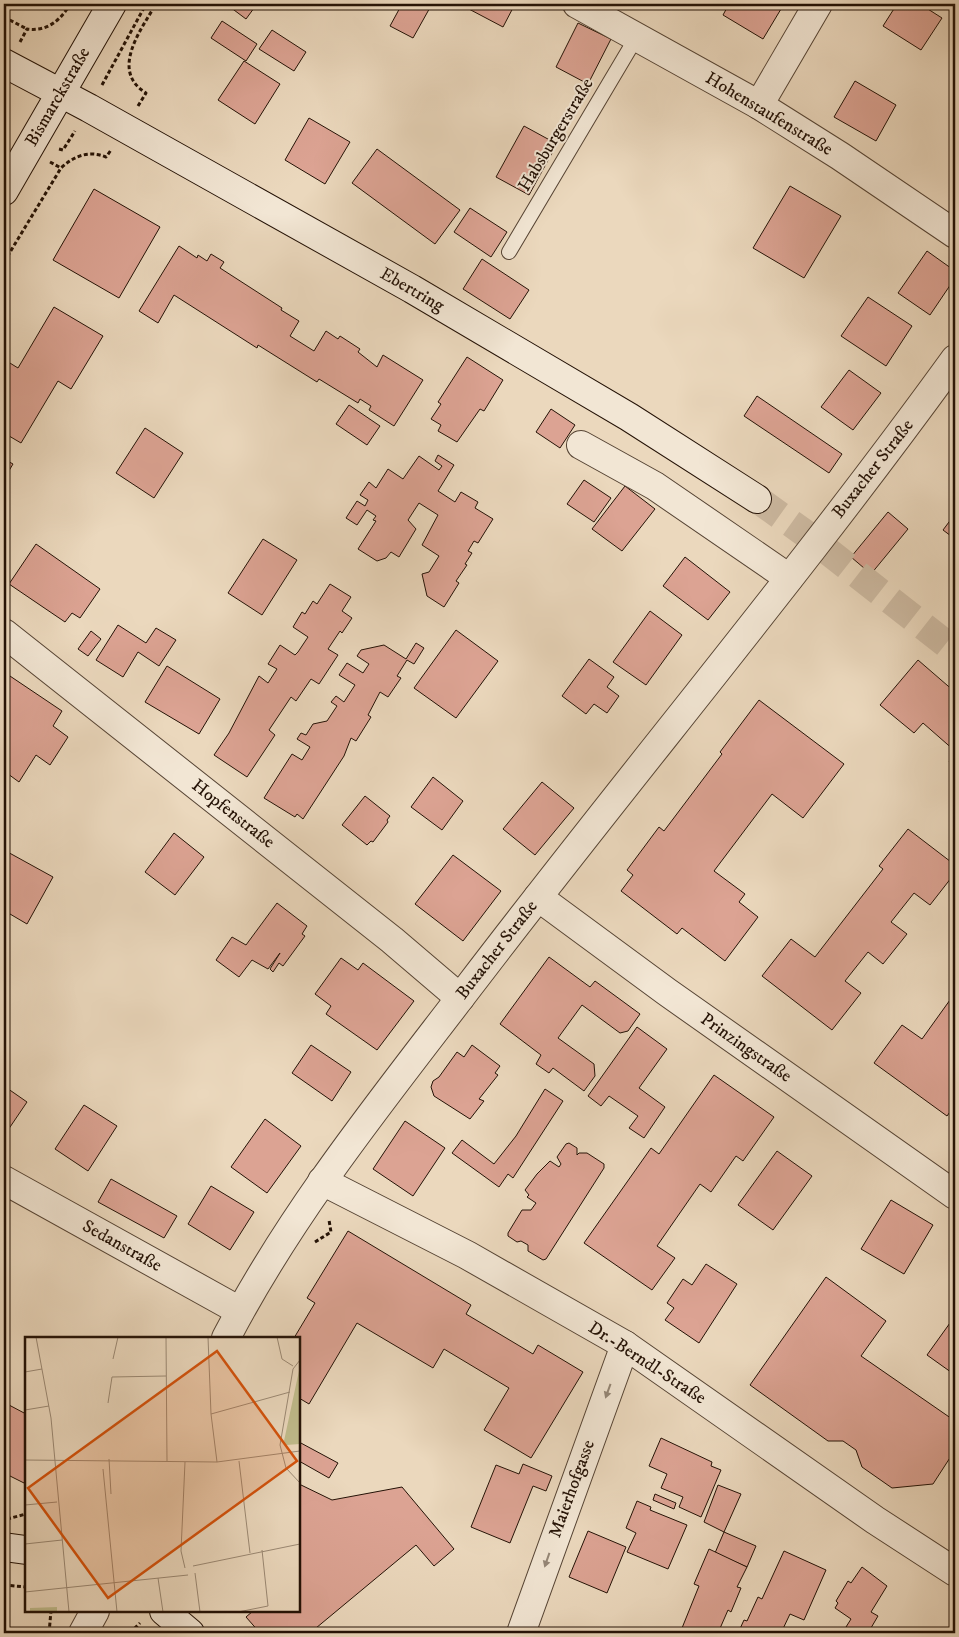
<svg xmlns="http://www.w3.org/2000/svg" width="959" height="1637" viewBox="0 0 959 1637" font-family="'IM FELL DW Pica',serif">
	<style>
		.building { fill: #dca393; stroke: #241206 }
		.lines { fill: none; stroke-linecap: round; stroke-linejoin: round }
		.secondary-tunnel { stroke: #cdbaa2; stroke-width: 28; stroke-dasharray: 28 14; stroke-linecap: butt }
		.lane-casing { stroke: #564434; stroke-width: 16 }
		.street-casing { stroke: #564434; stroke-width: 30 }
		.secondary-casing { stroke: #241206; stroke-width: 30 }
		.path { stroke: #241206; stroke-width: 3; stroke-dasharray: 4 2.5; stroke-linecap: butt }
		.lane { stroke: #f2e6d4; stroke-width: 14 }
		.street { stroke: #f2e6d4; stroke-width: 28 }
		.secondary { stroke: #f2e6d4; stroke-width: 28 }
		.oneway { fill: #958777 }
		.labels { text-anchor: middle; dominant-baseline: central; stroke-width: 4; stroke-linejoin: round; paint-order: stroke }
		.street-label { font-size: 18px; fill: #241206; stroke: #f2e6d4 }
		.inset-road { fill: none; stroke: #9b8974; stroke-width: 1 }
		.view { fill: #d4520b; fill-opacity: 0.15; stroke: #d4520b; stroke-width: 2.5 }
		.inset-edge { fill: none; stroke: #241206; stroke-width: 2.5 }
	</style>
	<rect width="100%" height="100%" fill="#ebd8bd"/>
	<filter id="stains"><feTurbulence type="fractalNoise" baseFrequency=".004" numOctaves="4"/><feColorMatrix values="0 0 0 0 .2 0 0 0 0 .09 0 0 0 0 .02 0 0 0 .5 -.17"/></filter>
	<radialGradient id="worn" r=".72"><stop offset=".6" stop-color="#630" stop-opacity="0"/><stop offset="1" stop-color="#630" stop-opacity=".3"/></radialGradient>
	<g class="building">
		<path d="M226,4H257L246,19Z"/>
		<path d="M402,4H432L413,38L390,26Z"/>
		<path d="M469,4H515L503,27L467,8Z"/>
		<path d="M729,4H784L763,39L723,15Z"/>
		<path d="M897,4H920L942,18L921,50L883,26Z"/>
		<path d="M222,21L257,44L246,61L211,38Z"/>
		<path d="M578,23L611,39L588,84L556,67Z"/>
		<path d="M272,30L306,52L294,71L259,49Z"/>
		<path d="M244,61L280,84L255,124L218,100Z"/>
		<path d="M855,81L896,105L876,141L834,117Z"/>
		<path d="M309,118L350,142L325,184L285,160Z"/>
		<path d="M524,126L557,144L529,195L496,177Z"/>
		<path d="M377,149L460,210L435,244L352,183Z"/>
		<path d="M790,186L841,216L804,278L753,248Z"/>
		<path d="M94,189L160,227L119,298L53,260Z"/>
		<path d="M470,208L507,232L491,257L454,232Z"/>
		<path d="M179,246L197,258L198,255L207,261L211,254L224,262L220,268L282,308L281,310L299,321L290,336L314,351L326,331L338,339L340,336L360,349L358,352L377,367L383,355L423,380L394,426L369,410L371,406L360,399L358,403L319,379L317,382L258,345L257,348L174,295L158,323L139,311Z"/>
		<path d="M927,251L955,271V278L930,315L898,293Z"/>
		<path d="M482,259L529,290L510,319L463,289Z"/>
		<path d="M868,297L912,326L886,366L841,336Z"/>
		<path d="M54,307L103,336L71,389L58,381L21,443L4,433V362L5,360L18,368Z"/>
		<path d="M467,357L503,380L484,411L480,409L457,442L438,431L441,425L431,419L441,404L438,402Z"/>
		<path d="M849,370L881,393L853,430L821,407Z"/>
		<path d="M757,396L842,454L829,473L744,416Z"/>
		<path d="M349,405L380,426L367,445L336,424Z"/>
		<path d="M551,409L575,425L560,448L536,432Z"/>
		<path d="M145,428L183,453L154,498L116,473Z"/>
		<path d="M438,455L454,465L438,491L455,502L461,492L478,502L475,508L493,519L478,543L474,541L468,551L472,553L465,564L467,565L456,581L459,583L444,607L427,596L422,574L429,572L439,556L422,545L438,515L419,503L408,520L416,529L399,557L391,552L386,558L377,561L358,549L376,521L373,520L376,516L367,510L357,525L346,518L357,501L365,506L368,500L360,495L369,482L376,488L388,469L403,479L419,456L439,470L442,466L435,461Z"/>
		<path d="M4,459L13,464L4,479Z"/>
		<path d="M584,480L611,498L594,522L567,504Z"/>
		<path d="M625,486L655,509L622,551L592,529Z"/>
		<path d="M888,512L908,529L871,574L851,557Z"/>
		<path d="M955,514V539L943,530Z"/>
		<path d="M263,539L297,560L262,615L228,593Z"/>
		<path d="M36,544L100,589L80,618L72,613L65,622L9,584Z"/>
		<path d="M685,557L730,592L708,620L663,586Z"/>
		<path d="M330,584L351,597L342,611L352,618L342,633L340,631L328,649L338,655L319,684L311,679L296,701L291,697L269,730L275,735L247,777L214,755L229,733L259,676L268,683L277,669L268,664L280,645L295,655L298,652L308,637L293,627L302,612L305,614L313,601L317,604Z"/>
		<path d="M650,611L682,635L646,685L613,662Z"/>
		<path d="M118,625L146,643L156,628L176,640L159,666L138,652L123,677L96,660Z"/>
		<path d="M456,630L498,661L456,718L414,688Z"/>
		<path d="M91,631L101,639L88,656L78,649Z"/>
		<path d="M416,643L424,648L414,664L407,660L397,676L401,678L388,697L380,692L368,715L371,717L356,741L351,738L344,756L303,819L297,814L295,817L264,798L292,754L302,760L310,747L297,739L301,733L306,735L313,724L327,721L337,706L331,702L336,696L344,702L355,685L339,675L347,663L363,673L369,664L357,656L361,650L384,645L406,659Z"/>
		<path d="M589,659L614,677L607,687L619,696L607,713L594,704L586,714L562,696Z"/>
		<path d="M918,660L955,692V751L923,723L914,733L880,705Z"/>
		<path d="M167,666L220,699L199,734L145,702Z"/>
		<path d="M4,672L62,711L53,726L68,737L50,765L36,755L19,782L4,771Z"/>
		<path d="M759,700L844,764L803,818L772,794L714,871L745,894L739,902L758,917L725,961L682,928L677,934L621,891L633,875L627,870L659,827L664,831L722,754L720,752Z"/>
		<path d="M955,754V768L949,762Z"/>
		<path d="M433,777L463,801L442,830L411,807Z"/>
		<path d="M542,782L574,808L535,855L503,829Z"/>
		<path d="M365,796L390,816L387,820L388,822L373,842L371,841L367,845L342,825Z"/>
		<path d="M908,829L955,865V873L930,905L914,893L891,922L907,934L883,964L868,952L845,981L861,993L832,1030L762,976L791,939L815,957L883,869L879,866Z"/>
		<path d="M174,833L204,857L175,895L145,872Z"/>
		<path d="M4,850L53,877L27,924L10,914L4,925Z"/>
		<path d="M453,855L501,891L463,941L415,904Z"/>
		<path d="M277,903L307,926L302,934L305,936L283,966L279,963L273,972L270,969L280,953L268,969L252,960L239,977L216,960L232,937L246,945Z"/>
		<path d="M549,957L590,987L595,981L640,1014L628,1031L620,1033L582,1005L558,1038L594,1064L595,1076L584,1091L553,1068L549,1073L536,1064L541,1055L500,1024Z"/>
		<path d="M341,958L358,970L363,963L414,1001L377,1050L326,1014L331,1006L315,994Z"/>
		<path d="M955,993V1057L952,1061L955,1063V1105L947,1116L874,1063L902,1025L922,1039Z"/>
		<path d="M637,1027L667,1049L639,1088L665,1107L644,1138L629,1128L638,1116L609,1096L601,1106L588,1096Z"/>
		<path d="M311,1045L351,1072L332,1101L292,1073Z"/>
		<path d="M472,1045L500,1066L495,1073L498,1075L479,1099L484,1101L470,1119L434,1096L431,1087L433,1081L439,1077L457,1052L464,1057Z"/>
		<path d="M714,1075L774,1117L743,1161L736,1156L711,1192L700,1184L657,1246L675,1258L652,1290L584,1243L651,1148L659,1154Z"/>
		<path d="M4,1086L27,1102L6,1133L4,1131Z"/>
		<path d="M545,1089L563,1101L513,1178L508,1174L499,1187L452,1153L462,1140L494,1164L516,1136Z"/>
		<path d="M84,1105L117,1126L88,1171L55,1149Z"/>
		<path d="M265,1119L301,1146L267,1193L231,1167Z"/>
		<path d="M405,1121L445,1148L413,1196L373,1169Z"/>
		<path d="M569,1143L577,1148V1155L579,1153H587L604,1164V1168L546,1259L543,1260L528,1251V1245L521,1241L517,1242L508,1236V1233L522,1210H531L536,1203L527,1197L529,1195L525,1190L537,1174L550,1161L559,1167L561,1164L557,1157L566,1144Z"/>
		<path d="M777,1151L812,1176L773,1230L738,1205Z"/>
		<path d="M111,1179L177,1216L164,1238L98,1202Z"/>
		<path d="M211,1186L254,1212L230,1250L188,1224Z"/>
		<path d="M891,1200L933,1225L904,1274L861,1249Z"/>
		<path d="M348,1231L471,1305L466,1314L533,1354L538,1345L583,1372L531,1458L484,1430L509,1388L444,1349L433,1368L357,1323L309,1404L299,1398V1338H294L315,1303L307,1298Z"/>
		<path d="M706,1264L737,1284L699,1343L665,1320L674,1308L667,1303L683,1279L692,1285Z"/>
		<path d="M826,1277L886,1321L861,1356L955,1421V1450L933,1484L892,1488L862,1467L856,1450L843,1441H828L750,1385Z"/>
		<path d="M955,1316V1375L927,1355Z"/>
		<path d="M9,1405L26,1414V1479L24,1483L4,1473V1414Z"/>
		<path d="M661,1438L712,1462L711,1466L721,1470L701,1517L679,1507L683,1497L661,1488L667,1474L649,1466Z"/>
		<path d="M299,1442L338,1463L329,1478L299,1461Z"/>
		<path d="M523,1464L552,1476L546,1491L533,1486L510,1543L471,1527L496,1465L519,1474Z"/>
		<path d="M299,1484L332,1500L402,1487L454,1549L434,1566L416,1545L310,1633H260L246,1617L253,1611H299Z"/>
		<path d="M718,1485L741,1494L724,1532L704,1522Z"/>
		<path d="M655,1494L676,1503L674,1509L653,1500Z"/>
		<path d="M637,1501L651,1507L650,1510L687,1525L668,1569L627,1552L636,1533L626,1528Z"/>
		<path d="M588,1531L626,1547L607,1593L569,1577Z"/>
		<path d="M724,1532L756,1546L747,1567L715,1553Z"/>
		<path d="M709,1549L747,1567L737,1587L741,1588L731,1612L728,1610L718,1633H680L699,1586L694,1584Z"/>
		<path d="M784,1551L826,1570L804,1620L790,1614L781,1633H738L744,1620L747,1621L758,1597L762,1599Z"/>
		<path d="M862,1567L887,1586L871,1612L878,1616L868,1633H856L846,1627L851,1619L835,1608L838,1603L836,1601L848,1581L851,1583Z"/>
	</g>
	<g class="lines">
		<path class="secondary-tunnel" d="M757,499L806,534L955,651"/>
		<defs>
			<path id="lane" d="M509,252L636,38"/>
			<g id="street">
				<path d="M577,4L759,105L840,156L955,234"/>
				<path d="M759,105L818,4"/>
				<path d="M581,445L655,486L789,578"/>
				<path d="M4,633L392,940L460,998"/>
				<path d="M538,897L667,992L955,1195"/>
				<path d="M4,1180L240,1311"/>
				<path d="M322,1181L467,1255L625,1345L875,1520L955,1572"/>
				<path d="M226,1338C292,1211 383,1099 470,985C630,775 800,573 955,359"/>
				<path d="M83,1633L95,1611"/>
				<path d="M521,1633L625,1345"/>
			</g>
			<g id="secondary">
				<path d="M4,63L89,108L412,289L629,417L757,499"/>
				<path d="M4,191L112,4"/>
				<path d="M4,1547L26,1550"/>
				<path d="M164,1611L190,1633"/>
			</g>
		</defs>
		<use href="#lane" class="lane-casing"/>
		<use href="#street" class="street-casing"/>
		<use href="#secondary" class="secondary-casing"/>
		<g class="path">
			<path d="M4,17L27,29"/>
			<path d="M20,42L27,29C47,32 61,20 70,4"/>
			<path d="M102,85L146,4"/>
			<path d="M138,106L146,93C110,71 140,31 156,4"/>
			<path d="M59,149L63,150L75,131"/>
			<path d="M50,162L61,168"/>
			<path d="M4,262L61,168C74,156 89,150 106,157L111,150"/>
			<path d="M315,1242L331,1232L329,1220"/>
			<path d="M7,1519L26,1514"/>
			<path d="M4,1585L26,1587"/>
			<path d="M49,1633L51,1611"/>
			<path d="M130,1633L140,1623"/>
		</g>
		<use href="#lane" class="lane"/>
		<use href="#street" class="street"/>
		<use href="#secondary" class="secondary"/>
	</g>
	<defs><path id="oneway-solid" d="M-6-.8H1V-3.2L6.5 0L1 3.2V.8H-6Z" transform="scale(1.25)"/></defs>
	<g class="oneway">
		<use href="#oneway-solid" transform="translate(608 1391) rotate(110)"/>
		<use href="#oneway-solid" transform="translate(547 1560) rotate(109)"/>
	</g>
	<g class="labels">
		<g class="street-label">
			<text transform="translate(58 97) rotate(-60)">Bismarckstraße</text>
			<text transform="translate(769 114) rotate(31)">Hohenstaufenstraße</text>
			<text transform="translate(556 135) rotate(-59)">Habsburgerstraße</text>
			<text transform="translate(412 290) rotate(30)">Ebertring</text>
			<text transform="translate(873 469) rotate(-52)">Buxacher Straße</text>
			<text transform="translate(233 814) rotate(38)">Hopfenstraße</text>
			<text transform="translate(497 950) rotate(-52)">Buxacher Straße</text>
			<text transform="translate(746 1048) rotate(35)">Prinzingstraße</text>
			<text transform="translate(122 1246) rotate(29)">Sedanstraße</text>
			<text transform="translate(647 1363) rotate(33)">Dr.-Berndl-Straße</text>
			<text transform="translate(572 1489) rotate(-70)">Maierhofgasse</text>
		</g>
	</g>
	<g transform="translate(25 1337)">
		<rect width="275" height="275" fill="#ebd8bd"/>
		<path d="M275,29V107L261,108L259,104ZM32,270V275H5V271Z" fill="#c0bc8c"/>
		<path class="inset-road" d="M11,0L26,81L44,275M141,0L142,124M183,0L186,77L192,125M252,0L257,22L268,29M88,22L93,0M275,23L268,32L255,108L261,131L275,146M0,35L17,32M83,66L87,40L141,39M0,73L24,69M186,77L265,55M84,122L86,157M0,123L192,125L275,114M214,124L225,216M160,125L156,214L160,231M78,132L92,275M0,168L32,165M0,207L37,203M168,229L275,207M170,236L175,275M133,241L138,275M0,255L163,238M213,275L243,269L237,213"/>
		<path class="view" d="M192,14L272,124L83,261L3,151Z"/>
		<rect width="275" height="275" class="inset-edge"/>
	</g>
	<rect width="959" height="1637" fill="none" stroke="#ebd8bd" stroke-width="20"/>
	<rect x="5" y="5" width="949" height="1627" fill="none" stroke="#241206" stroke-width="2.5"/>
	<rect x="10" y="10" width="939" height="1617" fill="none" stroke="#241206"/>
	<rect width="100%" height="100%" filter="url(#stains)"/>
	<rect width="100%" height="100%" fill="url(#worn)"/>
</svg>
